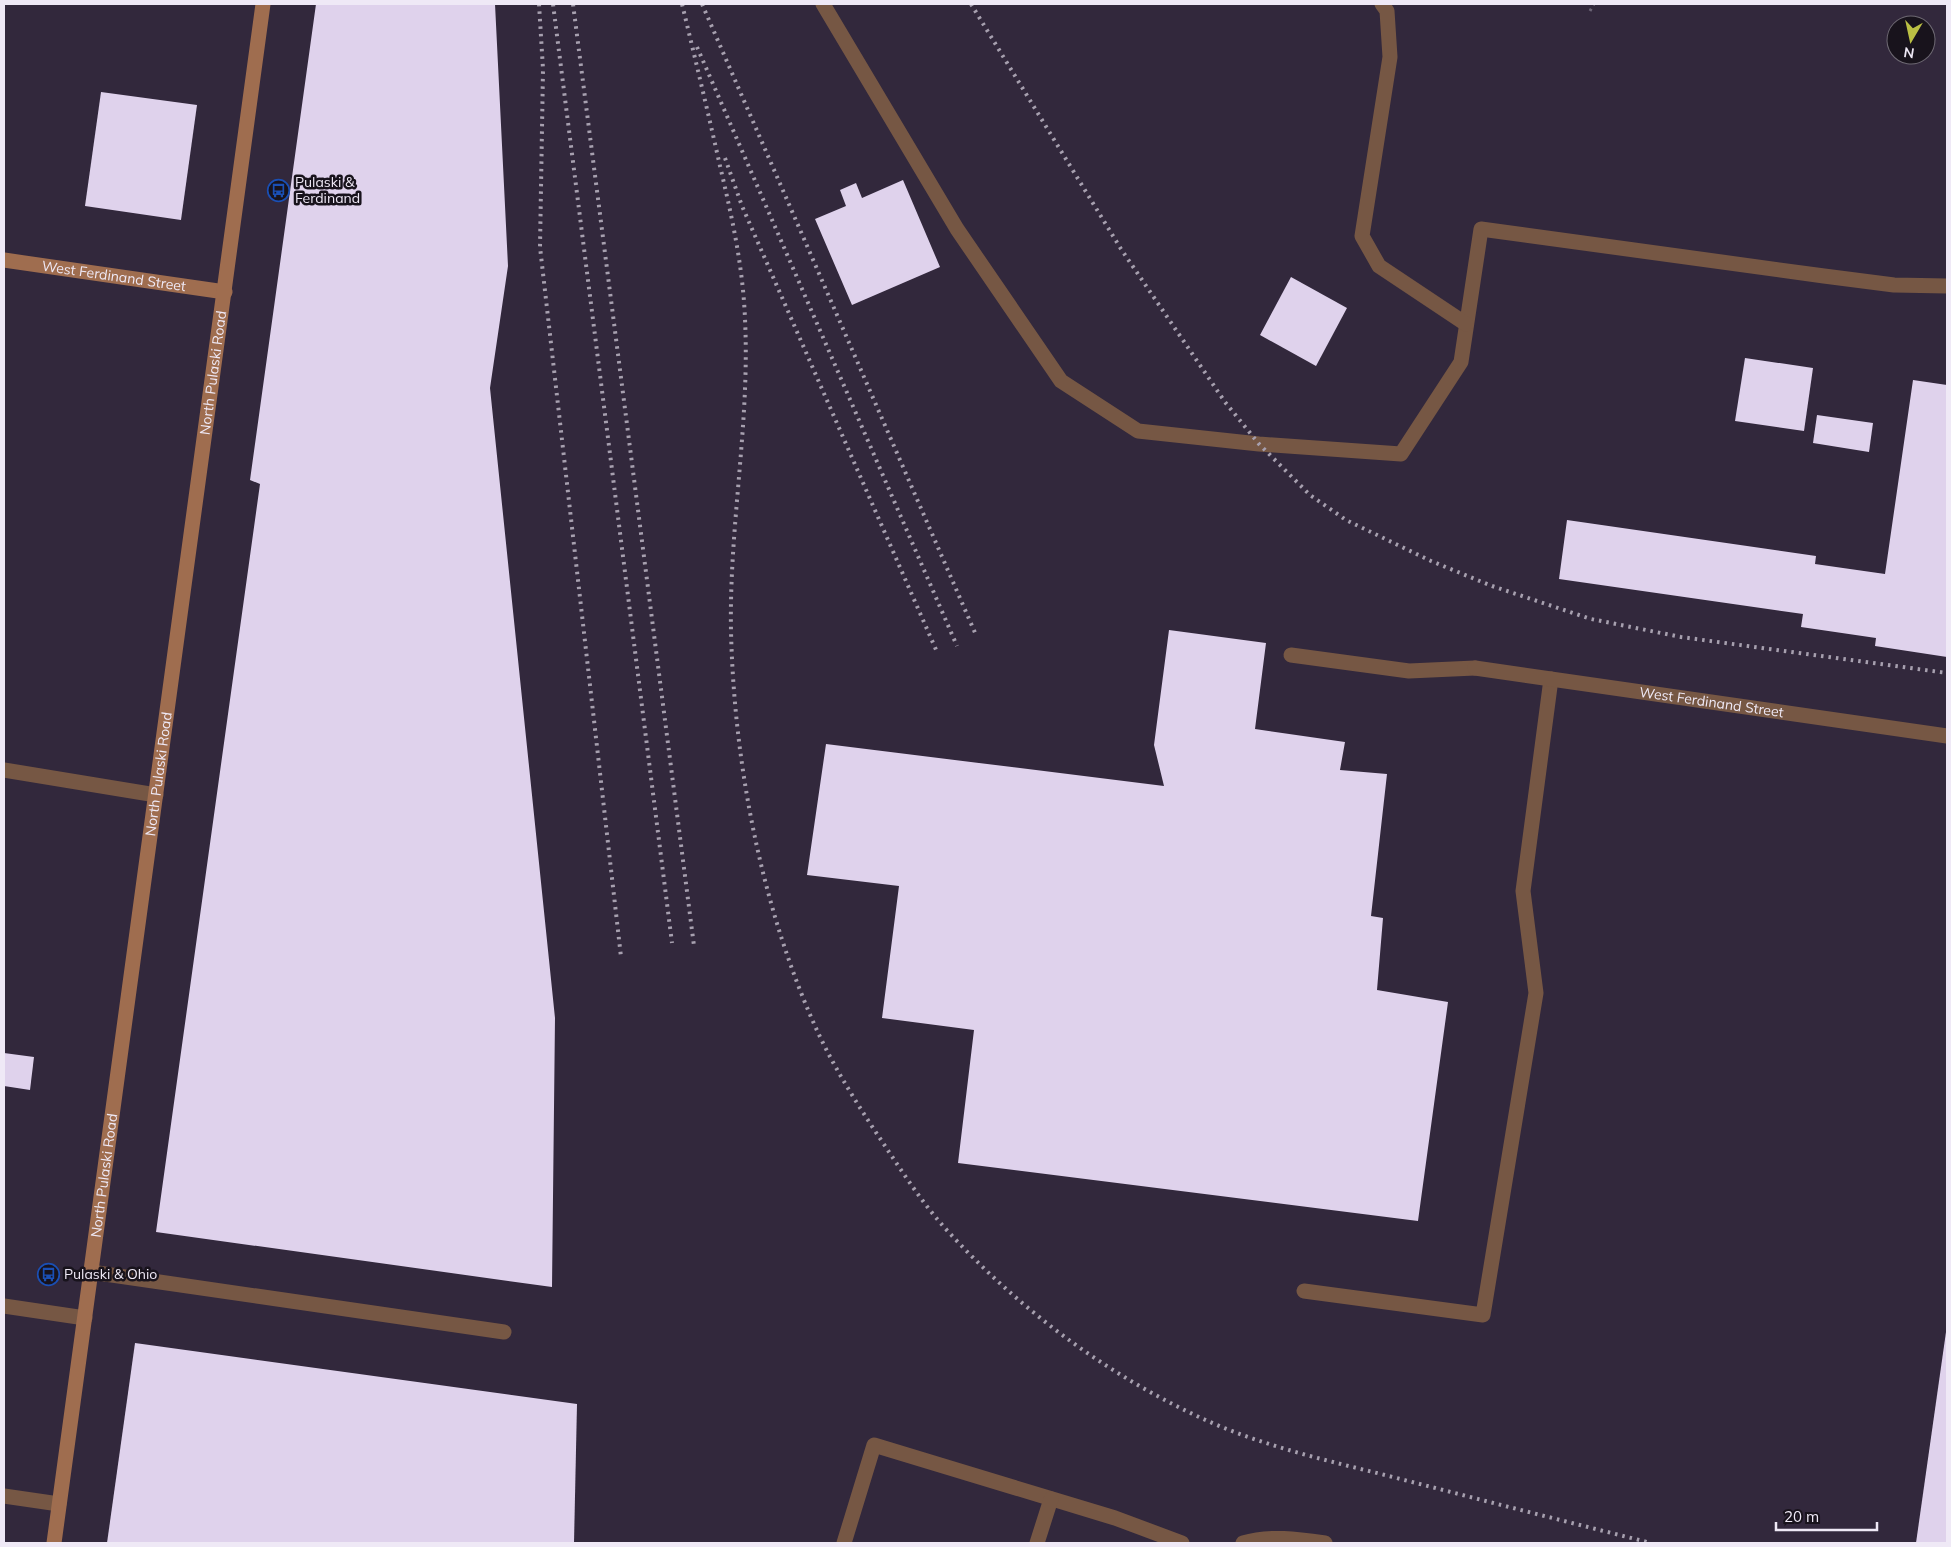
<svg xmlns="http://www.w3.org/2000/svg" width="1951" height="1547" viewBox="0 0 1951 1547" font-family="Mulish,sans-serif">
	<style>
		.building { fill: #dfd2ec }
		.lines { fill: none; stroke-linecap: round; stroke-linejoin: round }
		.path { stroke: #6c6476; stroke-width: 3; stroke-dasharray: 2.5 4; stroke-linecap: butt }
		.lane { stroke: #765744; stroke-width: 15 }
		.street { stroke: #765744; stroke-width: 15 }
		.secondary { stroke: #9f6d4f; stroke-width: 15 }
		.rail { stroke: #a7a0af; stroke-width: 4; stroke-dasharray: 2.5 5; stroke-linecap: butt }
		.labels { text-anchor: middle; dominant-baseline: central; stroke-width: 5; stroke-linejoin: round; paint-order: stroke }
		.poi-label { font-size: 14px; fill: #efe9f6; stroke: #18131c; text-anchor: start }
		.street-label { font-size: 14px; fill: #efe9f6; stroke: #18131c }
	</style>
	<rect width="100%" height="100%" fill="#32283c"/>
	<g class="building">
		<path d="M316,4H495L508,266L490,388L555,1018L552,1287L156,1232L260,484L250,480Z"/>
		<path d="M101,92L197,105L181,220L85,206Z"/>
		<path d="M903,180L940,267L852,305L815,219L846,206L840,190L856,183L862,198Z"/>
		<path d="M1291,277L1347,308L1316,366L1260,335Z"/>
		<path d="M1745,358L1813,368L1804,431L1735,421Z"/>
		<path d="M1913,380L1947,385V657L1875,646L1876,638L1801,627L1803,614L1559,579L1567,520L1816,556L1815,564L1885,574Z"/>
		<path d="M1817,415L1873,423L1869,452L1813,443Z"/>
		<path d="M1169,630L1266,643L1255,729L1345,742L1340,770L1387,774L1371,916L1383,918L1377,990L1448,1002L1418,1221L958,1163L974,1030L882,1018L899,886L807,875L826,744L1164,786L1154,745Z"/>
		<path d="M4,1053L34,1057L30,1090L4,1086Z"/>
		<path d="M1946,1332L1947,1543H1916Z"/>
		<path d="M135,1343L577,1404L574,1543H107Z"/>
	</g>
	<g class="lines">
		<path class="path" d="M1590,11L1594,4"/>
		<g class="lane">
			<path d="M823,4L957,229L1061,381L1138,431L1259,444L1401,454L1461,362L1481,229L1824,276L1894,285L1947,286"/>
			<path d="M1382,4L1387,11L1390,57L1362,236L1379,266L1466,324"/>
			<path d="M1291,655L1409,671L1475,668"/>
			<path d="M4,770L156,795"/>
			<path d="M91,1272L504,1332"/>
			<path d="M1304,1291L1483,1315L1536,993L1523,891L1551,679"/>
			<path d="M4,1496L59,1504"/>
			<path d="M844,1543L874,1445L1115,1518L1182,1543"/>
			<path d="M1037,1543L1051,1499"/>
			<path d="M1243,1543C1270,1535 1298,1539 1325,1543"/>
		</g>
		<g class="street">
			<path id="s1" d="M1475,668L1947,736"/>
			<path d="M4,1306L85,1318"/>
		</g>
		<g class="secondary">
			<path id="s2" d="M4,260L225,292"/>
			<path id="s3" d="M54,1543L263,4"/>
		</g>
		<g class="rail">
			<path d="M539,4L543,69L540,247L621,957"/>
			<path d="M553,4L672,943"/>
			<path d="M573,4L694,946"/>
			<path d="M682,4C695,58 708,112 720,166C732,217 743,267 745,319C750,424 729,527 731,631C734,762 761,905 815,1026C832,1064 854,1099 877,1134C898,1165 919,1199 944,1227C1018,1309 1109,1377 1210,1422C1267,1447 1329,1461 1389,1476C1477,1499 1564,1521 1651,1543"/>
			<path d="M702,4L976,635"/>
			<path d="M971,4L1121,249L1225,402L1259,444L1310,495L1346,520L1431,561L1492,586L1591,619L1681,637L1947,673"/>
			<path d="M697,47L957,646"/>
			<path d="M725,158L742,206L937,652"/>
		</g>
	</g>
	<defs>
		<symbol id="bus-ring" viewBox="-11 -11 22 22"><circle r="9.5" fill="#18131c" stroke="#1a4fb4" stroke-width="1.5"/><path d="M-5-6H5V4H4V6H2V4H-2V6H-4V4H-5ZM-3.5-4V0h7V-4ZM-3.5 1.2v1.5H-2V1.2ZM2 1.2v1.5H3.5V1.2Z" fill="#1a4fb4"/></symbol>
	</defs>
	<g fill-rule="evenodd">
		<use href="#bus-ring" x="266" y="178" width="25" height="25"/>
		<use href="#bus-ring" x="36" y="1262" width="25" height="25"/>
	</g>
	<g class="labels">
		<g class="poi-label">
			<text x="295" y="182">Pulaski &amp;<tspan x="295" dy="16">Ferdinand</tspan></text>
			<text x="64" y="1274">Pulaski &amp; Ohio</text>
		</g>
		<g class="street-label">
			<text stroke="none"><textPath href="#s2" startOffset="111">West Ferdinand Street</textPath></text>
			<text stroke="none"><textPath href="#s3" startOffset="1181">North Pulaski Road</textPath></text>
			<text stroke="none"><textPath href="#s1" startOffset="239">West Ferdinand Street</textPath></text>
			<text stroke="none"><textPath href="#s3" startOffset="776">North Pulaski Road</textPath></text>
			<text stroke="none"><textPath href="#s3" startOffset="371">North Pulaski Road</textPath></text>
		</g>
	</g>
	<rect width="1951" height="1547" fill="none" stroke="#efe9f6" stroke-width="10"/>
	<g transform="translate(1911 40) rotate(189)"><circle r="24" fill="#18131c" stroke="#6e6973"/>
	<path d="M0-4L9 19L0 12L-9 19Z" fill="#bbc044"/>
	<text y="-8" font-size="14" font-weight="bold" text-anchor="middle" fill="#efe9f6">N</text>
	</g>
	<path d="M1776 1522v8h101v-8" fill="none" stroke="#efe9f6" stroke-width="2.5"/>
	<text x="1784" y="1522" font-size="15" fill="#efe9f6" stroke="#18131c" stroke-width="4" paint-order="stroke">20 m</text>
</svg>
